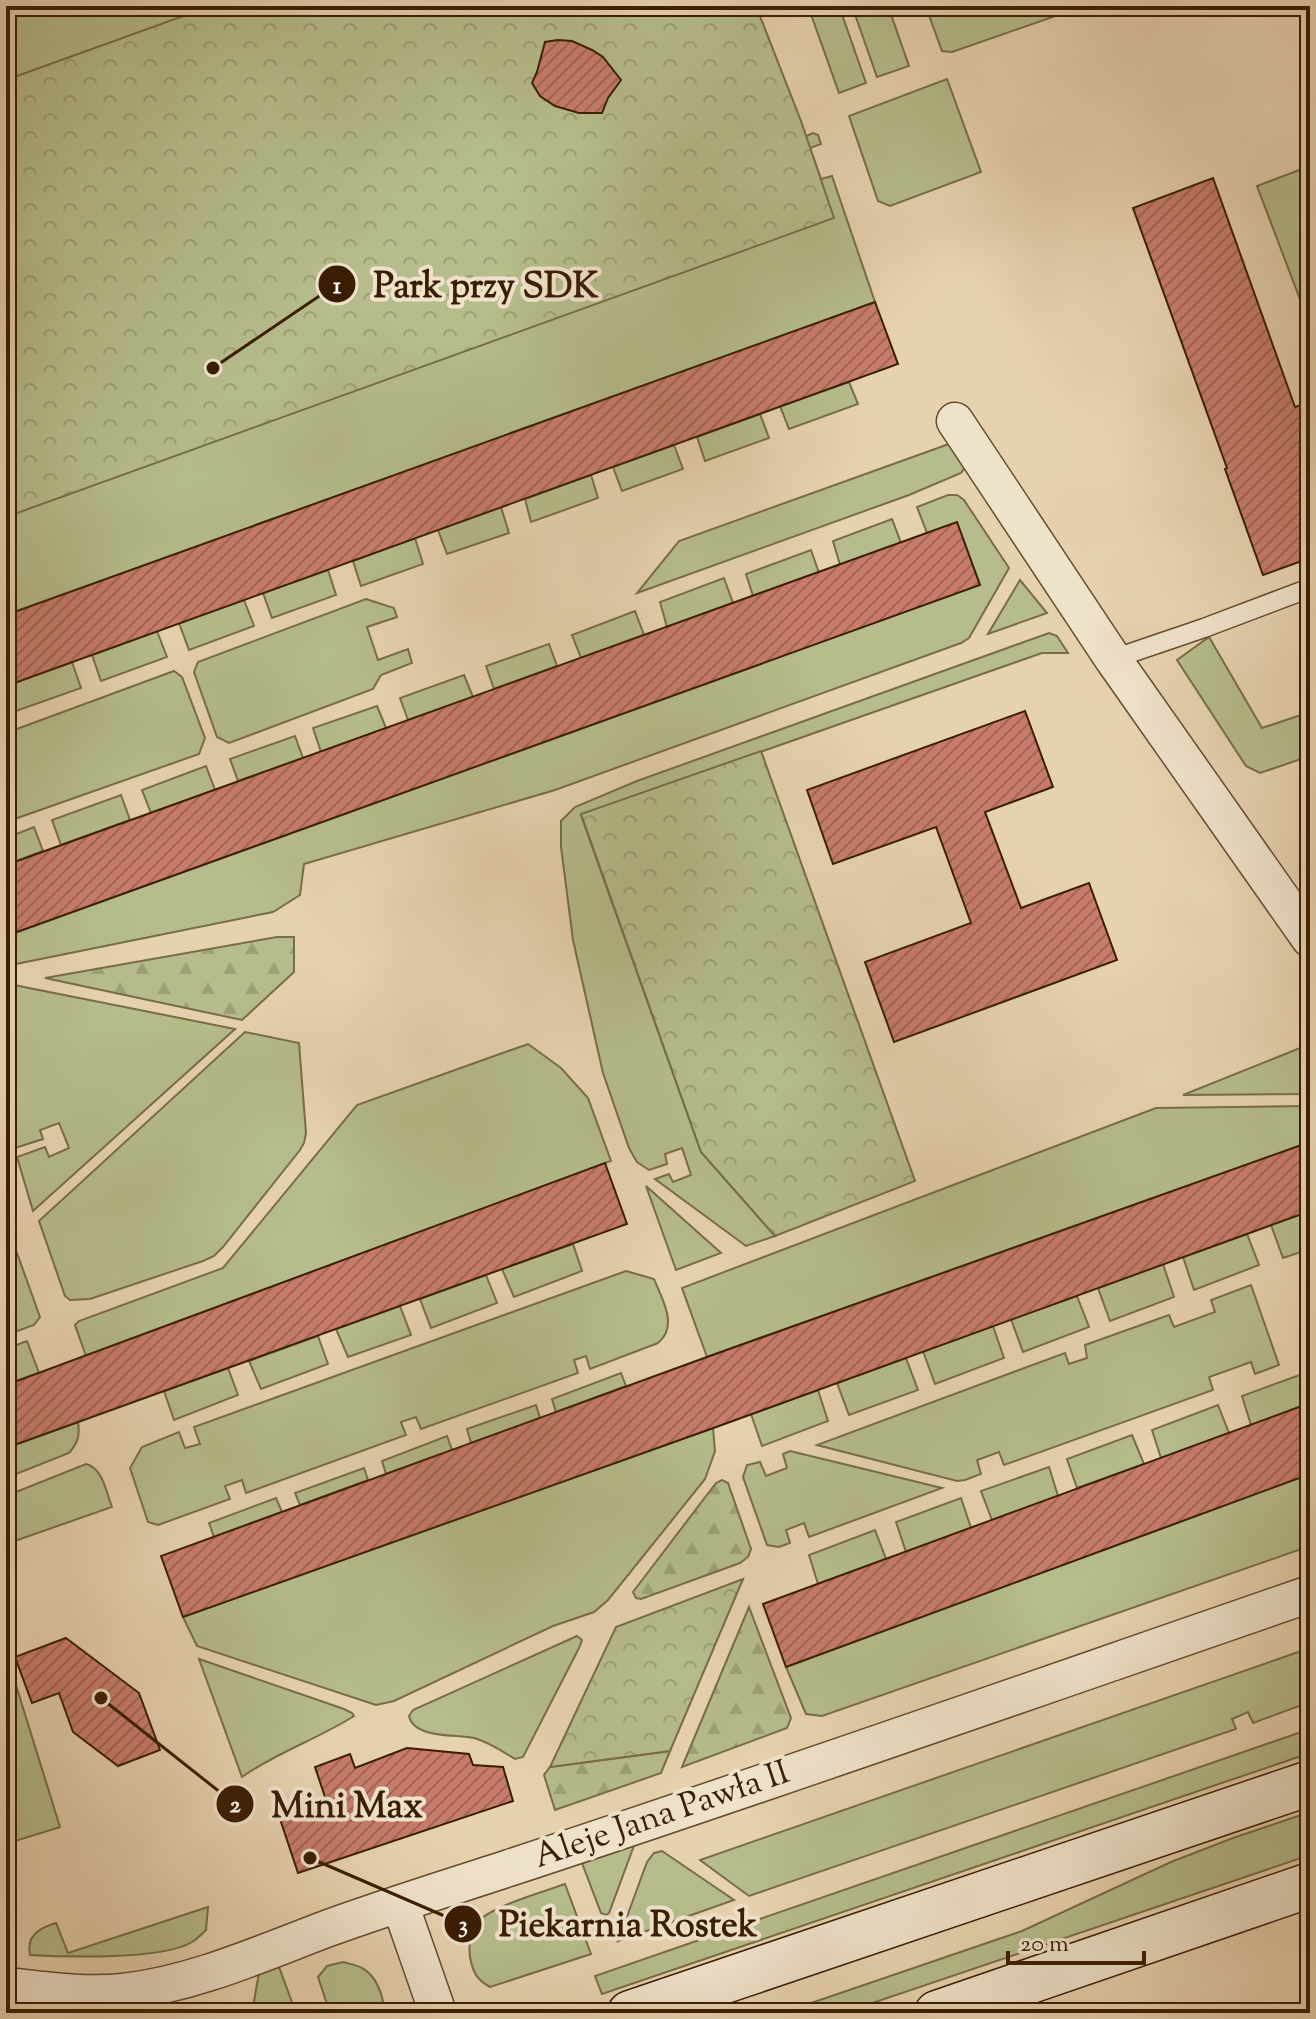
<svg xmlns="http://www.w3.org/2000/svg" width="1316" height="2019" viewBox="0 0 1316 2019" font-family="'Sorts Mill Goudy',serif">
	<style>
		.green { fill: #b6bc8b; stroke: #786d48; stroke-width: 2 }
		.forest { fill: url(#forest-firs); stroke: #786d48; stroke-width: 2 }
		.park { fill: url(#park-crowns); stroke: #786d48; stroke-width: 2 }
		.building { fill: url(#building-hatch); stroke: #3a1e04; stroke-width: 2 }
		.lines { fill: none; stroke-linecap: round; stroke-linejoin: round }
		.service-casing { stroke: #654b2f; stroke-width: 21 }
		.minor-casing { stroke: #654b2f; stroke-width: 39 }
		.secondary-casing { stroke: #3a1e04; stroke-width: 47 }
		.service { stroke: #efe2cb; stroke-width: 18 }
		.minor { stroke: #efe2cb; stroke-width: 36 }
		.secondary { stroke: #efe2cb; stroke-width: 44 }
		.labels { text-anchor: middle; dominant-baseline: central; stroke-width: 8; stroke-linejoin: round; paint-order: stroke }
		.street-label { font-size: 34px; fill: #3a1e04; stroke: #efe2cb }
		.leader { fill: none; stroke: #3a1e04; stroke-width: 3 }
		.callout-dot { fill: #3a1e04; stroke: #efe2cb; stroke-width: 3 }
		.mark-label { font-size: 24px; text-anchor: middle; font-weight: bold; fill: #fff }
		.callout-label { font-size: 36px; text-anchor: middle; font-weight: bold; fill: #3a1e04; stroke: #efe2cb; stroke-width: 8; stroke-linejoin: round; paint-order: stroke }
	</style>
	<defs>
		<pattern id="forest-firs" width="22" height="20" patternUnits="userSpaceOnUse" patternTransform="scale(2)"><rect width="22" height="20" fill="#b6bc8b"/><path d="M5 1l3.5 6h-7zM16 11l3.5 6h-7z" fill="#9da176"/></pattern>
		<pattern id="park-crowns" width="20" height="18" patternUnits="userSpaceOnUse" patternTransform="scale(2)"><rect width="20" height="18" fill="#b6bc8b"/><path d="M2 6a3 3 0 1 1 6 0M12 15a3 3 0 1 1 6 0" fill="none" stroke="#9da176"/></pattern>
		<pattern id="building-hatch" width="6" height="6" patternUnits="userSpaceOnUse" patternTransform="scale(2)"><rect width="6" height="6" fill="#c77c6b"/><path d="M-1 1l2-2M0 6l6-6M5 7l2-2" fill="none" stroke="#a36556"/></pattern>
	</defs>
	<rect width="100%" height="100%" fill="#e7d2af"/>
	<filter id="stains"><feTurbulence type="fractalNoise" baseFrequency=".0025" numOctaves="4"/><feColorMatrix values="0 0 0 0 .2 0 0 0 0 .09 0 0 0 0 .02 0 0 0 .5 -.17"/></filter>
	<radialGradient id="worn" r=".72"><stop offset=".6" stop-color="#630" stop-opacity="0"/><stop offset="1" stop-color="#630" stop-opacity=".3"/></radialGradient>
	<g class="green">
		<path d="M6,6H255L6,93Z"/>
		<path d="M808,6H839L866,83L839,93Z"/>
		<path d="M852,6H888L909,66L877,77Z"/>
		<path d="M929,6H1084L952,52L942,51L926,7Z"/>
		<path d="M947,79L981,172L890,206L878,201L849,116Z"/>
		<path d="M813,133L818,135L821,144L810,148L821,179L832,176L875,302L6,615V499Z"/>
		<path d="M1310,166V304L1301,302L1257,186Z"/>
		<path d="M849,382L858,404L789,429L780,406Z"/>
		<path d="M760,414L769,438L705,461L697,437Z"/>
		<path d="M949,444L968,463L961,473L909,495L637,593L679,541Z"/>
		<path d="M674,445L683,469L622,491L613,467Z"/>
		<path d="M591,475L598,498L531,522L525,499Z"/>
		<path d="M948,495H957L964,500L1009,568L969,638L961,643L555,790L304,864L300,895L273,912L6,966V936L927,533L917,507Z"/>
		<path d="M501,507L509,533L447,554L438,530Z"/>
		<path d="M892,519L901,543L840,565L833,541Z"/>
		<path d="M415,538L423,564L361,586L353,561Z"/>
		<path d="M811,550L819,573L753,596L746,574Z"/>
		<path d="M328,570L336,595L272,618L263,593Z"/>
		<path d="M724,578L733,603L667,627L660,602Z"/>
		<path d="M1020,580L1047,613L988,634Z"/>
		<path d="M366,599L394,608L397,617L367,627L378,660L408,649L412,663L381,675L373,689L229,743L217,737L194,672L198,662Z"/>
		<path d="M244,600L254,626L189,650L179,623Z"/>
		<path d="M635,611L644,635L581,658L572,635Z"/>
		<path d="M157,631L167,657L101,681L92,655Z"/>
		<path d="M1049,633L1057,636L1068,653H1042L581,815L701,1152L775,1236L746,1246L655,1179L669,1174L673,1182L691,1175L682,1148L665,1154L667,1164L649,1170L637,1162L629,1148L603,1073L573,940L561,847V821L575,807L637,781Z"/>
		<path d="M1209,637L1262,728L1310,712V756L1260,773L1246,766L1177,660Z"/>
		<path d="M549,644L557,666L494,689L486,666Z"/>
		<path d="M72,662L81,688L16,711L6,686Z"/>
		<path d="M174,671L182,677L205,738L199,754L6,822V733Z"/>
		<path d="M464,675L473,697L408,720L400,698Z"/>
		<path d="M377,706L386,728L321,752L313,728Z"/>
		<path d="M295,736L303,758L238,781L230,759Z"/>
		<path d="M206,766L215,790L151,813L142,790Z"/>
		<path d="M121,795L130,820L61,845L52,820Z"/>
		<path d="M34,827L43,851L6,865V838Z"/>
		<path d="M14,985L235,1029L33,1211L17,1157L45,1147L49,1157L69,1148L59,1123L40,1130L43,1139L15,1148L6,1125V986Z"/>
		<path d="M245,1032L299,1043L306,1133L304,1143L300,1150L223,1247L214,1256L203,1261L90,1299L70,1300L65,1296L39,1221Z"/>
		<path d="M528,1044L561,1068L588,1098L611,1161L86,1356L75,1325L79,1321L223,1268L357,1105Z"/>
		<path d="M1310,1044V1094L1183,1095Z"/>
		<path d="M1310,1106V1142L707,1357L682,1288L1156,1108Z"/>
		<path d="M646,1186L721,1253L676,1270Z"/>
		<path d="M1310,1211V1249L1283,1258L1271,1225Z"/>
		<path d="M1247,1234L1259,1265L1194,1290L1183,1257Z"/>
		<path d="M573,1244L582,1271L514,1297L502,1269Z"/>
		<path d="M6,1247L17,1253L40,1317L34,1325L6,1335Z"/>
		<path d="M1163,1264L1174,1297L1110,1321L1098,1288Z"/>
		<path d="M626,1271L654,1279C662,1299 679,1326 658,1343L590,1369L586,1356L574,1360L578,1373L421,1429L416,1417L401,1422L406,1435L246,1493L242,1480L225,1486L230,1499L158,1525L148,1522L130,1468L142,1447L179,1432L185,1448L200,1444L194,1427Z"/>
		<path d="M486,1275L497,1303L431,1328L420,1299Z"/>
		<path d="M1251,1285L1279,1365L1255,1374L1251,1362L1209,1377L1213,1390L1004,1465L999,1452L977,1460L981,1474L965,1480L957,1481L817,1445L1065,1353L1069,1364L1087,1358L1085,1345L1169,1315L1174,1327L1215,1312L1211,1300Z"/>
		<path d="M1077,1296L1089,1327L1023,1352L1011,1319Z"/>
		<path d="M400,1306L411,1335L348,1357L336,1329Z"/>
		<path d="M993,1326L1004,1358L935,1384L923,1351Z"/>
		<path d="M318,1336L328,1364L261,1389L249,1361Z"/>
		<path d="M27,1341L39,1373L6,1385V1349Z"/>
		<path d="M906,1358L918,1390L849,1415L837,1383Z"/>
		<path d="M228,1368L238,1395L174,1420L164,1391Z"/>
		<path d="M621,1373L626,1386L556,1412L552,1399Z"/>
		<path d="M1305,1373L1310,1387V1403L1251,1425L1242,1396Z"/>
		<path d="M818,1390L828,1421L762,1446L751,1414Z"/>
		<path d="M536,1405L540,1418L471,1443L467,1429Z"/>
		<path d="M1218,1405L1229,1433L1161,1458L1152,1430Z"/>
		<path d="M78,1422C80,1435 78,1443 69,1453L6,1478V1448Z"/>
		<path d="M713,1428L715,1451L705,1479L608,1600L594,1612L553,1626L394,1701L376,1705L197,1646L183,1617Z"/>
		<path d="M1132,1435L1144,1464L1077,1488L1067,1459Z"/>
		<path d="M447,1436L452,1450L386,1474L382,1461Z"/>
		<path d="M790,1451L942,1488L809,1537L804,1523L786,1530L790,1543L779,1547L767,1545L743,1477L747,1465L760,1462L766,1476L787,1468L783,1454Z"/>
		<path d="M86,1464C103,1468 106,1492 112,1507L6,1544V1496Z"/>
		<path d="M1049,1467L1058,1496L992,1520L981,1491Z"/>
		<path d="M364,1468L368,1480L300,1505L295,1493Z"/>
		<path d="M1310,1474V1546L822,1716L806,1714L786,1667Z"/>
		<path d="M276,1498L282,1512L214,1537L209,1523Z"/>
		<path d="M961,1498L971,1528L906,1552L896,1522Z"/>
		<path d="M875,1530L886,1559L818,1584L809,1555Z"/>
		<path d="M577,1636L582,1640L579,1648L523,1757L515,1759C502,1751 489,1742 474,1738C456,1734 414,1739 409,1716L413,1710Z"/>
		<path d="M1310,1648V1702L1253,1723L1248,1712L1232,1719L1236,1729L749,1896L700,1860Z"/>
		<path d="M6,1653L60,1827L6,1844Z"/>
		<path d="M199,1659L344,1709L352,1713L354,1716C318,1739 277,1752 242,1777Z"/>
		<path d="M1310,1729V1753L602,1994L595,1976Z"/>
		<path d="M1310,1812V1855L843,2013H782L1022,1931L1171,1862L1233,1838Z"/>
		<path d="M635,1843L609,1913L606,1915L601,1913L582,1863Z"/>
		<path d="M662,1851L734,1900L618,1941L647,1862L654,1853Z"/>
		<path d="M565,1884L591,1954L490,1987C477,1980 473,1973 470,1957C469,1947 469,1936 474,1926C484,1908 544,1892 565,1884Z"/>
		<path d="M208,1907L206,1930C202,1934 197,1939 192,1942C163,1960 65,1957 30,1955C26,1936 39,1928 56,1923L68,1953Z"/>
		<path d="M343,1962C349,1964 357,1965 362,1968C377,1976 384,1997 384,2013H330L318,1977L327,1966Z"/>
		<path d="M279,1967L296,2013H248L252,2012L259,1973Z"/>
	</g>
	<g class="forest">
		<path d="M277,937H294V972L242,1020L45,978Z"/>
		<path d="M722,1480L728,1483L751,1549L748,1557L740,1563L641,1599L636,1598L633,1592L716,1483Z"/>
		<path d="M749,1607L791,1718L787,1728L682,1767Z"/>
		<path d="M670,1751L661,1773L555,1810L544,1775L550,1767Z"/>
	</g>
	<g class="park">
		<path d="M211,6H756L801,121L834,218L6,517V80Z"/>
		<path d="M761,751L915,1181L775,1236L701,1152L581,814Z"/>
		<path d="M743,1579L670,1751L550,1767L616,1627Z"/>
	</g>
	<g class="building">
		<path d="M558,40L572,41L592,50L603,57L621,80L608,98L602,113H579L555,106L540,96L532,83L537,72L545,42Z"/>
		<path d="M1213,178L1295,407L1310,402V558L1263,575L1225,469L1227,468L1133,208Z"/>
		<path d="M875,302L898,364L6,686V615Z"/>
		<path d="M957,522L980,585L6,936V865Z"/>
		<path d="M1025,711L1053,787L985,812L1021,908L1089,883L1117,960L894,1042L865,962L971,923L936,827L833,864L807,790Z"/>
		<path d="M1310,1142V1211L719,1426L183,1617L161,1556L707,1357Z"/>
		<path d="M605,1163L627,1224L6,1448V1385Z"/>
		<path d="M1310,1403V1474L786,1667L763,1604Z"/>
		<path d="M66,1638L139,1693L160,1750L118,1766L73,1732L59,1693L32,1703L15,1657Z"/>
		<path d="M407,1748L469,1754L473,1765L503,1767L513,1801L298,1873L279,1816L326,1800L315,1767L350,1754L355,1768Z"/>
	</g>
	<g class="lines">
		<defs>
			<path id="service" d="M1113,659L1204,628L1310,588"/>
			<g id="minor">
				<path d="M955,421L1113,659L1310,939"/>
				<path d="M400,1904L438,2013"/>
				<path d="M6,1986C44,1990 84,1996 123,1992C193,1984 260,1954 326,1929C386,1907 448,1888 509,1868C777,1780 1043,1686 1310,1594"/>
			</g>
			<g id="secondary">
				<path d="M630,2013L1310,1783"/>
				<path d="M937,2013L1310,1885"/>
			</g>
		</defs>
		<use href="#service" class="service-casing"/>
		<use href="#minor" class="minor-casing"/>
		<use href="#secondary" class="secondary-casing"/>
		<use href="#service" class="service"/>
		<use href="#minor" class="minor"/>
		<use href="#secondary" class="secondary"/>
	</g>
	<g class="labels">
		<g class="street-label">
			<text transform="translate(662 1816) rotate(-19)">Aleje Jana Pawła II</text>
		</g>
	</g>
	<path class="leader" d="M213 368L337 284M101 1698L235 1804M310 1858L463 1924"/>
	<g class="callout-dot">
		<circle cx="213" cy="368" r="8"/>
		<circle cx="101" cy="1698" r="8"/>
		<circle cx="310" cy="1858" r="8"/>
		<circle cx="337" cy="284" r="20"/>
		<circle cx="235" cy="1804" r="20"/>
		<circle cx="463" cy="1924" r="20"/>
	</g>
	<g class="mark-label">
		<text x="337" y="293">1</text>
		<text x="235" y="1812">2</text>
		<text x="463" y="1932">3</text>
	</g>
	<g class="callout-label">
		<text x="486" y="297">Park przy SDK</text>
		<text x="347" y="1817">Mini Max</text>
		<text x="628" y="1936">Piekarnia Rostek</text>
	</g>
	<rect width="1316" height="2019" fill="none" stroke="#e7d2af" stroke-width="32"/>
	<rect x="8" y="8" width="1300" height="2003" fill="none" stroke="#3a1e04" stroke-width="4"/>
	<rect x="16" y="16" width="1284" height="1987" fill="none" stroke="#3a1e04" stroke-width="2"/>
	<path d="M1008 1951v12h136v-12" fill="none" stroke="#3a1e04" stroke-width="4"/>
	<text x="1020" y="1951" font-size="24" fill="#3a1e04" stroke="#efe2cb" stroke-width="6" paint-order="stroke">20 m</text>
	<rect width="100%" height="100%" filter="url(#stains)"/>
	<rect width="100%" height="100%" fill="url(#worn)"/>
</svg>
